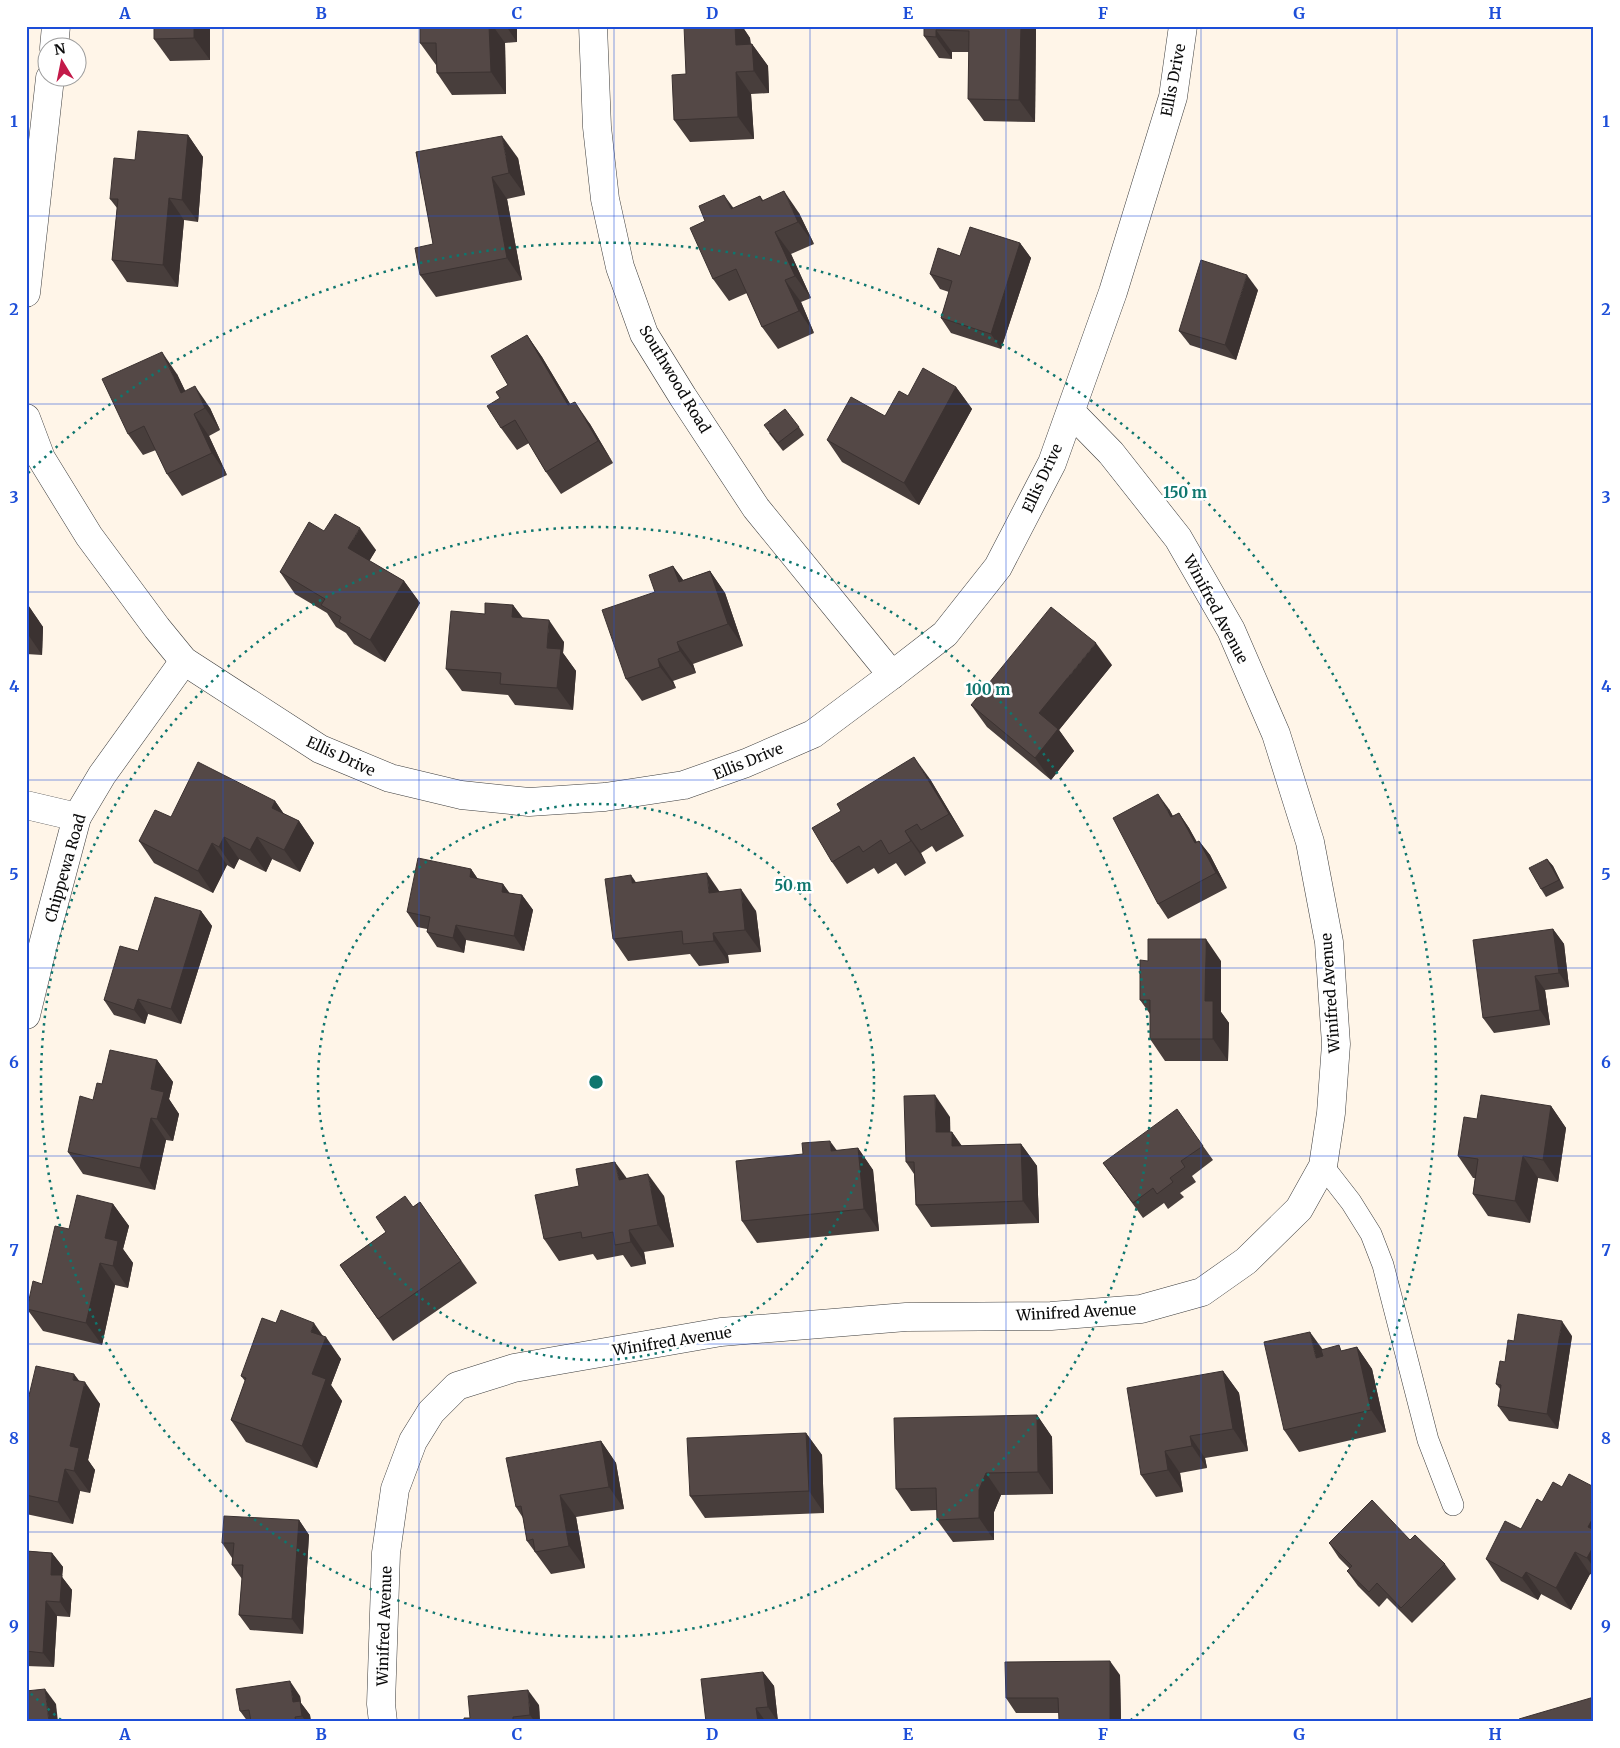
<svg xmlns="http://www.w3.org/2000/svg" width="1620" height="1748" viewBox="0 0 1620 1748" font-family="Merriweather,serif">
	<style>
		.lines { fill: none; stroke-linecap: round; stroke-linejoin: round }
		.service-casing { stroke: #3d3d3d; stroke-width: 22 }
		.minor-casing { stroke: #3d3d3d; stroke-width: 29 }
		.service { stroke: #fff; stroke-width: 21 }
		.minor { stroke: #fff; stroke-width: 28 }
		.wall { fill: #483e3c }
		.shaded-wall { fill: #3b3231 }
		.building { fill: #544846; stroke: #3b3231 }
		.grid { fill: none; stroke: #1d4ed8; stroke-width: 1; stroke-opacity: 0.55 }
		.ring { fill: none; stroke: #0f766e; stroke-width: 2.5; stroke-dasharray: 2.5 5 }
		.labels { text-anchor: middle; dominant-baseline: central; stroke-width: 5; stroke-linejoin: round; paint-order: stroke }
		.street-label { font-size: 15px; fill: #0a0a0a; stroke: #fff }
		.centre { fill: #0f766e; stroke: #fff; stroke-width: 2.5 }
		.ring-label { font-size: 15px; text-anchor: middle; font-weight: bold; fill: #0f766e; stroke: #fff; stroke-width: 5; stroke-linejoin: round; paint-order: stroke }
		.neatline { fill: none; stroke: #1d4ed8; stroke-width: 2 }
		.grid-label { font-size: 16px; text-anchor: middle; font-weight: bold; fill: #1d4ed8 }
	</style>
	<rect width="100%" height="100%" fill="#fff5e8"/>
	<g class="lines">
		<defs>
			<path id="service" d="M1323,1166L1351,1202L1371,1234L1383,1265L1428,1440L1453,1505"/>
			<g id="minor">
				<path d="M593,26L597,127L605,199L620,267L644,334L683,397L756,508L892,675"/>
				<path d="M54,48L56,26"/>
				<path d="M26,293L50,78"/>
				<path d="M26,418L41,458L89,536L157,628L184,661L320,749L390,778L461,795L529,802L605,797L684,785L746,763L813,734L892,675L945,634L998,567L1052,463L1113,292L1173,97L1183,26"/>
				<path d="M26,805L77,817"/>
				<path d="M26,1015L44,941L77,817L102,775L184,661"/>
				<path d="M383,1722L381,1704L386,1553L395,1489L413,1441L431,1412L457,1386L514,1368L721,1332L906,1317L1051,1316L1141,1309L1202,1292L1246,1261L1299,1209L1323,1166L1331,1113L1336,1044L1329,942L1310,842L1276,734L1231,630L1178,538L1111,453L1071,412"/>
			</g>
		</defs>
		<use href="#service" class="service-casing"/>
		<use href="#minor" class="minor-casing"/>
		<use href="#service" class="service"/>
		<use href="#minor" class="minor"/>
	</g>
	<g class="wall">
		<path d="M210,26V60L170,61L154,39Z"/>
		<path d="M420,26H517V42L505,43L506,94L452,95L437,73L436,65L420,43Z"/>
		<path d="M735,26H742L750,38L751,44H752L768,66L769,93L751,94L754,139L690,142L674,120L686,74Z"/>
		<path d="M924,26H1036L1035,122L984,121L968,99L969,52H952V59L939,58L924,36Z"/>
		<path d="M188,135L203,157L198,222L184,220L178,287L127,282L112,260L117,208L110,199L135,160Z"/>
		<path d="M416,152L518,158L525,195L507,199L522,280L436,297L420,275L433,244Z"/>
		<path d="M760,196L763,200L799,213L814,244L791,254L811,298L801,302L814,333L778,349L762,327L747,293L729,301L713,279L705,221Z"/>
		<path d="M1020,243L1031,258L1001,349L951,333L941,318L949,292L940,289L930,274L960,256Z"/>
		<path d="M1258,290L1236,360L1190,345L1179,331Z"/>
		<path d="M527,335L542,357L570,404L590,424L613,463L561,494L546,472L529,443L517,450L501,428L500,398L508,385Z"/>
		<path d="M177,374L185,391L210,408L220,430L209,436L227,475L182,496L167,474L156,450L143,455L128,434Z"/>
		<path d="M956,387L972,409L919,505L842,462L827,440L885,416L908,396Z"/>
		<path d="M799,427L804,435L783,451L769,433Z"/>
		<path d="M324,531L376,550L369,561L404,581L420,603L385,662L354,644L346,633L336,627L327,613L295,594L280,572Z"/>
		<path d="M673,566L683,580L710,571L725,593L743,646L693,664L696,673L673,681L676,688L642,701L626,679L655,592Z"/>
		<path d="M26,605H28L43,627L42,655L26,654Z"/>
		<path d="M513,605L523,618L564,642L563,653L576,671L573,710L515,705L508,695L462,691L446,669L485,614Z"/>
		<path d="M1112,665L1059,730L1074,751L1051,780L987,727L971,705Z"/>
		<path d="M930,779L964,836L936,852L932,846L921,853L926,863L905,876L896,863L878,874L874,868L847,884L832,862Z"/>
		<path d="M275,801L284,814L299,821L314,843L300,872L272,859L266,872L239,859L234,869L227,865L213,893L154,863L139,841L171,817Z"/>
		<path d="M1169,809L1173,816L1179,813L1189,828L1197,842L1199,841L1210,855L1227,888L1168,919L1158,904Z"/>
		<path d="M1547,859L1553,866L1564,888L1546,897L1541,889Z"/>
		<path d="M471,869L478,879L503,884L509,893L522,895L533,910L524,951L466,940L464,953L437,947L427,932V929L417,927L407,912Z"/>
		<path d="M635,882L719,892L756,911L761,952L728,955L729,963L699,966L690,954L628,961L613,939Z"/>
		<path d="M201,911L212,926L181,1024L148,1014L145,1024L114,1015L104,1000L138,951Z"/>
		<path d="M1553,929L1564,944L1569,987L1545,990L1550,1025L1494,1033L1483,1018Z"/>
		<path d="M1221,961V1012L1229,1023L1228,1061H1165L1150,1039V1014L1140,1000Z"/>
		<path d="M157,1060L173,1082L169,1099L179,1114L173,1141L166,1140L155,1190L83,1174L68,1152L93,1100L102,1084Z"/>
		<path d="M1551,1106L1566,1128L1558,1182L1538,1178L1530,1223L1488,1216L1473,1194L1475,1178H1473L1458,1156L1477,1119Z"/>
		<path d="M950,1117V1132H952L962,1146L1021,1144L1037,1166L1039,1223L931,1227L916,1205L914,1174L906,1162Z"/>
		<path d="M1203,1146L1213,1160L1192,1176L1196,1182L1180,1193L1184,1197L1168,1209L1164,1203L1143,1218L1103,1163Z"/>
		<path d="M858,1148L873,1170L879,1231L757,1243L742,1221L837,1151Z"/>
		<path d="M627,1178L664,1196L674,1247L644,1252L646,1264L631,1267L623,1255L597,1260L593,1254L559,1261L544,1239Z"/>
		<path d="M420,1202L477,1283L393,1341L340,1265L386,1232L413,1207Z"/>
		<path d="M113,1204L129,1226L123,1249L133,1263L128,1288L115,1285L102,1345L43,1331L27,1309L42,1284L69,1229Z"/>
		<path d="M276,1323L324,1337L341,1359L331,1385L342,1401L317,1468L246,1442L231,1420L245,1381L241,1376Z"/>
		<path d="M1572,1336L1558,1429L1509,1421L1498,1406L1501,1390L1496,1384L1514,1341Z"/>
		<path d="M1357,1347L1372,1369L1386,1432L1299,1452L1284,1430L1323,1349L1343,1351Z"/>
		<path d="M1223,1371L1239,1393L1248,1451L1205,1458L1207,1468L1180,1473L1183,1492L1156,1497L1141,1475Z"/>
		<path d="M80,1381L100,1404L88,1460L95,1470L90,1493L80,1491L73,1524L26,1514V1408Z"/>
		<path d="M1037,1415L1052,1437L1053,1494L1001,1495L994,1512V1540L953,1542L937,1520V1510L911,1511L896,1489Z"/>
		<path d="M806,1433L822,1455L824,1513L705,1518L690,1496Z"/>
		<path d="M601,1441L616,1463L624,1509L576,1517L585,1568L551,1574L527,1541L523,1518L516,1507Z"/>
		<path d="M1562,1487H1594V1576L1590,1574L1571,1610L1541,1594L1538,1600L1501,1581L1486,1559L1521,1529L1542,1502Z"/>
		<path d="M299,1520L309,1535L303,1634L250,1630L239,1615L242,1579L232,1565V1558L222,1543Z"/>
		<path d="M1410,1540L1445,1564L1456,1579L1412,1623L1387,1598L1379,1607L1358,1586L1347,1571L1350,1569L1339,1558L1329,1543Z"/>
		<path d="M26,1551L52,1553L63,1567L62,1577L72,1590L70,1617L57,1616L54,1667L26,1666Z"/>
		<path d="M763,1672L774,1686L778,1722H706Z"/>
		<path d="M1120,1675L1121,1722H1059V1713H1016L1006,1698Z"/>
		<path d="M300,1696L301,1703L310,1715L311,1722H248L240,1711Z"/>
		<path d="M539,1705L540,1722H464L470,1718Z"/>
	</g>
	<g class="shaded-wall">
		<path d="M194,26H210V60L194,38Z"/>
		<path d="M489,26H493L505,43L506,94L491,72Z"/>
		<path d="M506,26H517V42Z"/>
		<path d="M735,26H742L750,38L752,67L736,45Z"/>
		<path d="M1021,26H1036L1035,122L1019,100Z"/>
		<path d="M936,30L952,52V59L936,37Z"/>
		<path d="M752,44L768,66L769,93L754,71Z"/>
		<path d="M736,72L751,94L754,139L738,117Z"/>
		<path d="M188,135L203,157L198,222L182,200Z"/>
		<path d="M502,136L518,158L525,195L509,173Z"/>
		<path d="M492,177L507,199L522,280L507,258Z"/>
		<path d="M784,191L799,213L814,244L798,222Z"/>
		<path d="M724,195L740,217L731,209Z"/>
		<path d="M169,198L184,220L178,287L163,265Z"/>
		<path d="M775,232L791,254L811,298L795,276Z"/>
		<path d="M1020,243L1031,258L1001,349L991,334Z"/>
		<path d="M1247,275L1258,290L1236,360L1225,345Z"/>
		<path d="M785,280L801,302L814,333L799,311Z"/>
		<path d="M527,335L542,357L584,427L568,405Z"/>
		<path d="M162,352L177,374L196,413L181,393Z"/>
		<path d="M195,386L210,408L220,430L205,408Z"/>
		<path d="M956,387L972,409L919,505L904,483Z"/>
		<path d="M575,402L590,424L613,463L598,441Z"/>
		<path d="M194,414L209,436L227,475L212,453Z"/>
		<path d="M360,528L376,550L364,570L348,548Z"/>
		<path d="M673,566L689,588L679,582Z"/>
		<path d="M710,571L725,593L743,646L728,624Z"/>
		<path d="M404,581L420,603L385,662L370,640Z"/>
		<path d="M28,605L43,627L42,655L27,633Z"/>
		<path d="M513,605L529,627L512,617Z"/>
		<path d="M549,620L564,642L563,653L576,671L573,710L557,688L547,648Z"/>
		<path d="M677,642L693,664L696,673L680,651Z"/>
		<path d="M1096,643L1112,665L1059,730L1074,751L1051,780L1035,758L1039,713Z"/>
		<path d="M658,659L673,681L676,688L660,667Z"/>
		<path d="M914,757L930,779L964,836L949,814Z"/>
		<path d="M1158,794L1169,809L1181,832L1171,817Z"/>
		<path d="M275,801L290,823L272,808Z"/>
		<path d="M1179,813L1189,828L1205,858L1195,843Z"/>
		<path d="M299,821L314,843L300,872L284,850Z"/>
		<path d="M905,831L921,853L926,863L911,841Z"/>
		<path d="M224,837L239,859L234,869L219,847Z"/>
		<path d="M257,837L272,859L266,872L250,850Z"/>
		<path d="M1199,841L1210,855L1227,888L1216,873Z"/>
		<path d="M212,843L227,865L213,893L198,871Z"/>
		<path d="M1547,859L1553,866L1564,888L1559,880Z"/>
		<path d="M471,869L481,884L470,877Z"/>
		<path d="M707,873L722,895L709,893Z"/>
		<path d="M631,875L646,897L632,883Z"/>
		<path d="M503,884L514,899L502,892Z"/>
		<path d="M741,889L756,911L761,952L745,930Z"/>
		<path d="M522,895L533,910L524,951L514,936Z"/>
		<path d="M201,911L212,926L181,1024L171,1009Z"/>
		<path d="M456,925L466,940L464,953L453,938Z"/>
		<path d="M1553,929L1564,944L1569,987L1559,973Z"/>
		<path d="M713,933L728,955L729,963L714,941Z"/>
		<path d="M1206,939L1221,961V1012L1229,1023L1228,1061L1213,1039L1205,1001Z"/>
		<path d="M1535,976L1545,990L1550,1025L1540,1010Z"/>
		<path d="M138,999L148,1014L145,1024L134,1010Z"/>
		<path d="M157,1060L173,1082L169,1099L179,1114L173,1141L157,1119L151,1089Z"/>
		<path d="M935,1095L950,1117L951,1154L936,1132Z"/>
		<path d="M1551,1106L1566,1128L1558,1182L1543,1160Z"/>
		<path d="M151,1118L166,1140L155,1190L140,1168Z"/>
		<path d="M952,1132L967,1154L952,1146Z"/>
		<path d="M830,1141L846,1163L831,1151Z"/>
		<path d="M1021,1144L1037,1166L1039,1223L1023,1201Z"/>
		<path d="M858,1148L873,1170L879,1231L864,1209Z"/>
		<path d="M1523,1156L1538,1178L1530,1223L1515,1201Z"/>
		<path d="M615,1162L631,1184L619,1180Z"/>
		<path d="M648,1174L664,1196L674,1247L658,1225Z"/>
		<path d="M113,1204L129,1226L123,1249L133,1263L128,1288L113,1266L105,1238Z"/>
		<path d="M629,1230L644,1252L646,1264L631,1242Z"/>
		<path d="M100,1263L115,1285L102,1345L86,1323Z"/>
		<path d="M1562,1321L1572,1336L1558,1429L1547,1414Z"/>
		<path d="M314,1323L325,1339L326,1337L341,1359L331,1385L342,1401L317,1468L302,1446L312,1374L311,1332Z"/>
		<path d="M1310,1332L1326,1354L1332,1380L1316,1358Z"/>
		<path d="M1357,1347L1372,1369L1386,1432L1371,1410Z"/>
		<path d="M1223,1371L1239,1393L1248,1451L1233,1429Z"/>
		<path d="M74,1374L84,1387L85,1382L100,1404L88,1460L95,1470L90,1493L74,1471L70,1446L73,1380Z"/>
		<path d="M1037,1415L1052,1437L1053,1494L1038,1472Z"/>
		<path d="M806,1433L822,1455L824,1513L809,1491Z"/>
		<path d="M1190,1436L1205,1458L1207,1468L1192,1446Z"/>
		<path d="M601,1441L616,1463L624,1509L609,1487Z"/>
		<path d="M1165,1451L1180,1473L1183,1492L1168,1470Z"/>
		<path d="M65,1469L80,1491L73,1524L58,1502Z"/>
		<path d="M986,1473L1001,1495L994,1512V1540L979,1518V1490Z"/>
		<path d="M560,1495L576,1517L585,1568L569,1546Z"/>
		<path d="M1594,1516V1535L1588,1527Z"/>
		<path d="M299,1520L309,1535L303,1634L292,1619Z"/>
		<path d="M1594,1545V1568L1587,1558Z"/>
		<path d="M1575,1552L1590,1574L1571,1610L1556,1588Z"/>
		<path d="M52,1553L63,1567L62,1577L72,1590L70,1617L60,1602L51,1575Z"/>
		<path d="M1526,1572L1541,1594L1538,1600L1522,1578Z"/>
		<path d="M46,1601L57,1616L54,1667L43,1653Z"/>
		<path d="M1110,1661L1120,1675L1121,1722H1111L1110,1721Z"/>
		<path d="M763,1672L774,1686L778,1722L768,1707Z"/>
		<path d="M290,1681L300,1696L301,1703L310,1715L311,1722H306L293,1702Z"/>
		<path d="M45,1689L56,1704L58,1722H49Z"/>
		<path d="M528,1690L539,1705L540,1722H535L530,1715Z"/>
		<path d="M756,1708L766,1722H758Z"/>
	</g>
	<g class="building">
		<path d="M154,26H194V38L154,39Z"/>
		<path d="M420,26H489L491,72L437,73L436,43H420Z"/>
		<path d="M684,26H735L736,45L752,44L754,71L736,72L738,117L674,120L672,75L686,74Z"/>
		<path d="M924,26H1021L1019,100L968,99L969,31L936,30V37L924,36Z"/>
		<path d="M138,131L188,135L182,200L169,198L163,265L112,260L118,199H110L114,158L135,160Z"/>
		<path d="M502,136L509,173L492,177L507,258L420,275L415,248L433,244L416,152Z"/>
		<path d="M784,191L798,222L775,232L795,276L785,280L799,311L762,327L736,269L713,279L690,228L705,221L699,206L724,195L731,209L760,196L762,201Z"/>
		<path d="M970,227L1020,243L991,334L941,318L952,281L930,274L938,248L960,256Z"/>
		<path d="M1201,260L1247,275L1225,345L1179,331Z"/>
		<path d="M527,335L568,405L575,402L598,441L546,472L515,420L501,428L487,406L500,398L496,392L508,385L491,356Z"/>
		<path d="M162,352L181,393L195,386L205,408L194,414L212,453L167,474L144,426L128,434L102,379Z"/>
		<path d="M923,368L956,387L904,483L827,440L851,397L885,416L899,391L908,396Z"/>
		<path d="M785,409L799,427L778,443L764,425Z"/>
		<path d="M335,514L360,528L348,548L404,581L370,640L339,622L341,617L321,605L325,599L280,572L309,522L324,531Z"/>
		<path d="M673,566L679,582L710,571L728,624L677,642L680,651L658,659L660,667L626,679L602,610L655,592L649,575Z"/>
		<path d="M485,603L513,605L512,617L549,620L547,648L561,649L557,688L500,684L501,673L446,669L451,611L485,614Z"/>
		<path d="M26,605H28L27,633H26Z"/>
		<path d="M1051,607L1096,643L1039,713L1058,729L1035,758L971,705Z"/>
		<path d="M914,757L949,814L921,830L917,824L905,831L911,841L889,854L881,840L863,852L859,846L832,862L812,828L841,811L837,804Z"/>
		<path d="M198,762L275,801L272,808L299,821L284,850L257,837L250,850L224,837L219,847L212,843L198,871L139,841L155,810L171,817Z"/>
		<path d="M1158,794L1171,817L1179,813L1195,843L1199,841L1216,873L1158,904L1113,818Z"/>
		<path d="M418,858L471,869L470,877L503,884L502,892L522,895L514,936L456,925L453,938L427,932L430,917L407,912Z"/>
		<path d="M1547,859L1559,880L1541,889L1529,868Z"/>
		<path d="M707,873L709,893L741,889L745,930L713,933L714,941L683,944L682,931L613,939L605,879L631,875L632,883Z"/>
		<path d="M155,897L201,911L171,1009L138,999L134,1010L104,1000L120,946L138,951Z"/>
		<path d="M1553,929L1559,973L1535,976L1540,1010L1483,1018L1473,940Z"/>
		<path d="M1148,939H1206L1205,1001H1213V1039H1150V1000H1140V960L1148,961Z"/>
		<path d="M110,1050L157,1060L151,1089L164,1092L157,1119L151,1118L140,1168L68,1152L80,1096L93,1100L97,1083L102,1084Z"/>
		<path d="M935,1095L936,1132H952V1146L1021,1144L1023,1201L916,1205L914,1162H906L904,1096Z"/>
		<path d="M1481,1095L1551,1106L1543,1160L1523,1156L1515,1201L1473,1194L1478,1159L1458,1156L1464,1117L1477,1119Z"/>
		<path d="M1177,1109L1203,1146L1181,1161L1185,1167L1170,1178L1173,1182L1157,1194L1153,1188L1133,1203L1103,1163Z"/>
		<path d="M830,1141L831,1151L858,1148L864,1209L742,1221L736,1161L803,1154L802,1143Z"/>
		<path d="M615,1162L619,1180L648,1174L658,1225L629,1230L631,1242L615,1245L613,1232L582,1238L581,1232L544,1239L535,1195L579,1186L576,1169Z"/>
		<path d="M77,1195L113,1204L105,1238L118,1241L113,1266L100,1263L86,1323L27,1309L33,1281L42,1284L55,1226L69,1229Z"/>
		<path d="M405,1196L413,1207L420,1202L461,1261L378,1319L340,1265L386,1232L376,1217Z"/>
		<path d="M281,1310L314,1323L311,1332L326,1337L312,1374L326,1379L302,1446L231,1420L246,1378L241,1376L262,1318L276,1323Z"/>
		<path d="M1518,1314L1562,1321L1547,1414L1498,1406L1501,1385L1496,1384L1500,1361L1505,1362L1508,1340L1514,1341Z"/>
		<path d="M1310,1332L1316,1358L1323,1356L1321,1350L1339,1345L1341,1351L1357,1347L1371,1410L1284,1430L1264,1342Z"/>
		<path d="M36,1366L74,1374L73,1380L85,1382L70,1446L79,1448L74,1471L65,1469L58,1502L26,1495V1408Z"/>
		<path d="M1223,1371L1233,1429L1190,1436L1192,1446L1165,1451L1168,1470L1141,1475L1127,1388Z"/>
		<path d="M1037,1415L1038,1472L986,1473L979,1490V1518L937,1520L936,1488L896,1489L894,1418Z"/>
		<path d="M806,1433L809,1491L690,1496L687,1438Z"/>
		<path d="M601,1441L609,1487L560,1495L569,1546L535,1552L533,1539L527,1541L521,1506L516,1507L506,1458Z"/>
		<path d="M1569,1474L1594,1487V1497L1591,1503L1594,1504V1516L1588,1527L1594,1530V1545L1587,1558L1575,1552L1556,1588L1526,1572L1522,1578L1486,1559L1505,1521L1521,1529L1537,1499L1542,1502L1553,1482L1562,1487Z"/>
		<path d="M1372,1500L1410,1540L1415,1535L1445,1564L1401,1608L1377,1583L1369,1592L1347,1571L1352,1566L1329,1543Z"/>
		<path d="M224,1516L299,1520L292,1619L239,1615L243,1565H232L234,1543H222Z"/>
		<path d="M26,1551L52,1553L51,1575H62L60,1602L46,1601L43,1653L26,1651Z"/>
		<path d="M1110,1661V1721H1059L1058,1698H1006L1005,1662Z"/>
		<path d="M763,1672L768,1707L756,1708L758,1722H706L701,1679Z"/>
		<path d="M290,1681L293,1702L300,1701L302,1716L295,1717L296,1722H251L249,1710L240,1711L236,1689Z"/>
		<path d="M45,1689L49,1722H26V1691Z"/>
		<path d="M528,1690L530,1715L513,1717V1722H464V1718H470L468,1696Z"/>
		<path d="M1594,1697V1722H1520L1519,1719Z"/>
	</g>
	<path class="grid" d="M223,26V1722M419,26V1722M614,26V1722M810,26V1722M1006,26V1722M1201,26V1722M1397,26V1722M26,216H1594M26,404H1594M26,592H1594M26,780H1594M26,968H1594M26,1156H1594M26,1344H1594M26,1532H1594"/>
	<g class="ring">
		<circle cx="596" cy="1082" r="278"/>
		<circle cx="596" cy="1082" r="555"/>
		<path d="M61 1720A833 833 0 0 1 28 1691M28 473A833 833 0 1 1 1131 1720"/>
	</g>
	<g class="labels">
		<g class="street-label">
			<text transform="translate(1173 80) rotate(-79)">Ellis Drive</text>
			<text transform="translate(675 379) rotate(59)">Southwood Road</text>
			<text transform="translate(1042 478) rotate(-65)">Ellis Drive</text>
			<text transform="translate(1216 609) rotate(62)">Winifred Avenue</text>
			<text transform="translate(341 756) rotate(25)">Ellis Drive</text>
			<text transform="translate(748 761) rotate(-22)">Ellis Drive</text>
			<text transform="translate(65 868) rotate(-74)">Chippewa Road</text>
			<text transform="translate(1330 993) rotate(-94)">Winifred Avenue</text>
			<text transform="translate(1076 1312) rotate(-3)">Winifred Avenue</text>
			<text transform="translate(672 1341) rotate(-9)">Winifred Avenue</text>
			<text transform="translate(384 1626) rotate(-88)">Winifred Avenue</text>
		</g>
	</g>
	<circle cx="596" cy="1082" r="8" class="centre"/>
	<g class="ring-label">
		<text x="1185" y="498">150 m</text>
		<text x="988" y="695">100 m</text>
		<text x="793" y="891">50 m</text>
	</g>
	<rect width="1620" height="1748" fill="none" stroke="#ffffff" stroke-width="55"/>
	<g transform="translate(62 62) rotate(350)"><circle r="24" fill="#ffffff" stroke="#9d9d9d"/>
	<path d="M0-4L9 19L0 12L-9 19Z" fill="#c31a49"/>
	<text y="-8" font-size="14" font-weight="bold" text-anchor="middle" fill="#0a0a0a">N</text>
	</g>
	<rect x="28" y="28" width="1564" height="1692" class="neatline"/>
	<g class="grid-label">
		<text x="125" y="19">A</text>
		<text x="321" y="19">B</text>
		<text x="517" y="19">C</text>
		<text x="712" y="19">D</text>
		<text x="908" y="19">E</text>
		<text x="1103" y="19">F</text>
		<text x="1299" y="19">G</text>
		<text x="1495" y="19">H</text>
		<text x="14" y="127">1</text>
		<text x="1606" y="127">1</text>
		<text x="14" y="315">2</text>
		<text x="1606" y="315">2</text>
		<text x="14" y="503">3</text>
		<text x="1606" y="503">3</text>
		<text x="14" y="692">4</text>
		<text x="1606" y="692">4</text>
		<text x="14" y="880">5</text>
		<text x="1606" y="880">5</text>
		<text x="14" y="1068">6</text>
		<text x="1606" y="1068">6</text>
		<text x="14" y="1256">7</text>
		<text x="1606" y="1256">7</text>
		<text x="14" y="1444">8</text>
		<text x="1606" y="1444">8</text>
		<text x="14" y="1632">9</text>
		<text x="1606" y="1632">9</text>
		<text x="125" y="1740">A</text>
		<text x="321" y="1740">B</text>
		<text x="517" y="1740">C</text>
		<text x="712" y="1740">D</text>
		<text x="908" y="1740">E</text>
		<text x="1103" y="1740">F</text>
		<text x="1299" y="1740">G</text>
		<text x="1495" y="1740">H</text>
	</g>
</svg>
